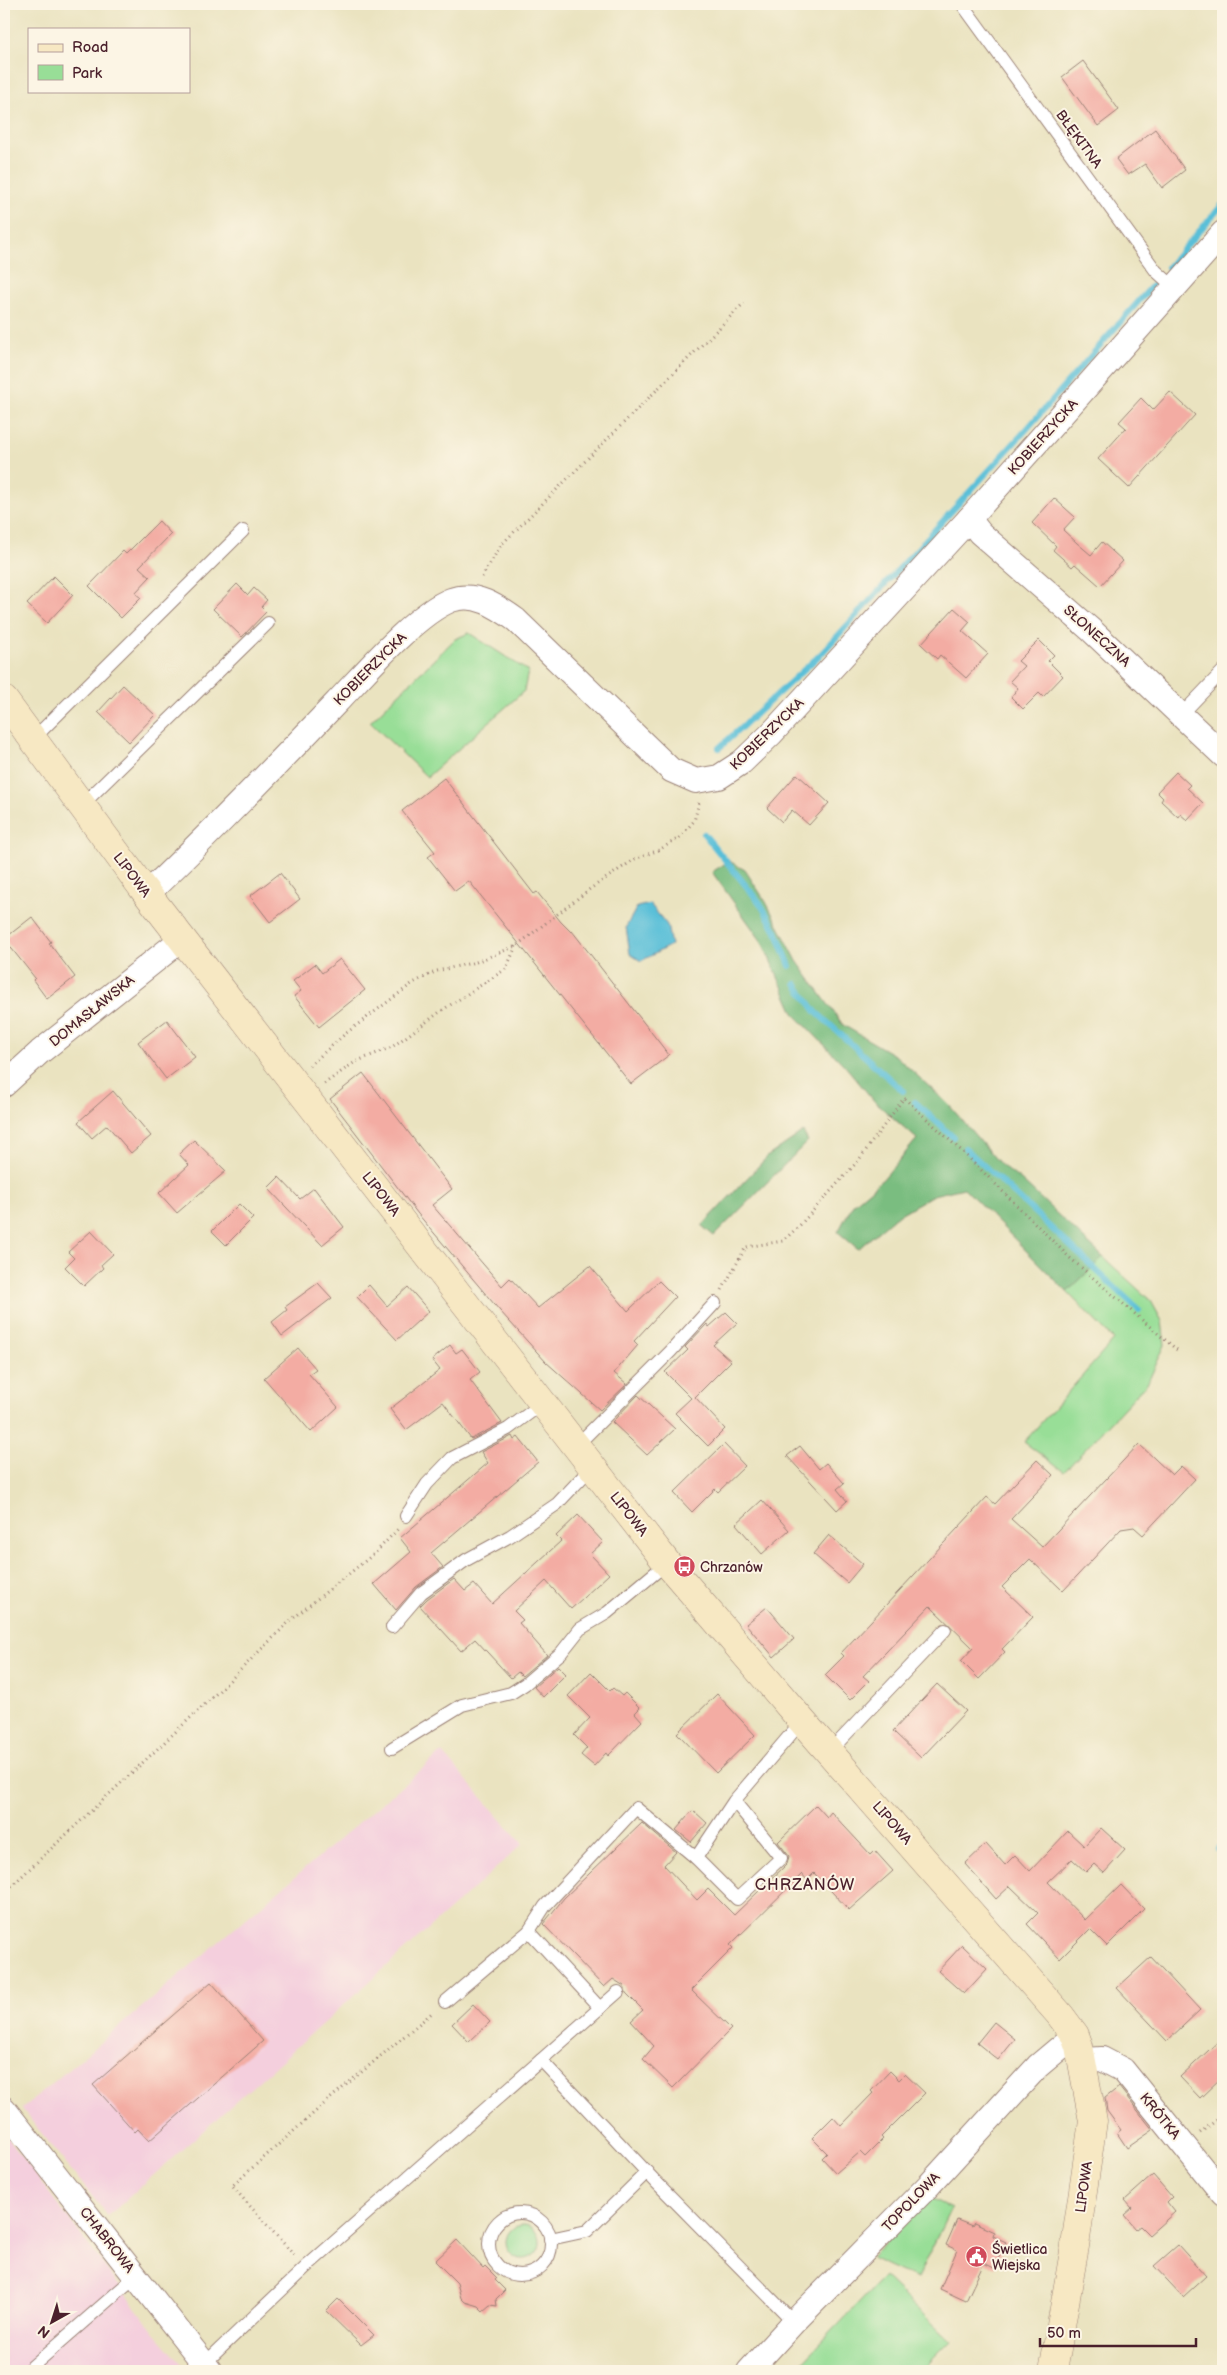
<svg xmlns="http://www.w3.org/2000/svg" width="1227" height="2375" viewBox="0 0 1227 2375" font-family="'Balsamiq Sans',sans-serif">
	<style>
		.built { fill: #f4cfdd }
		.green { fill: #98de97; stroke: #717e61 }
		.forest { fill: #7abd80; stroke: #626e56 }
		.water { fill: #5abfd8; stroke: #526f82 }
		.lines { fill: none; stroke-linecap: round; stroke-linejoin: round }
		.stream { stroke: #5abfd8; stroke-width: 6 }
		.building { fill: #f3aca3 }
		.lane-casing { stroke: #9a8176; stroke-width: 14 }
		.street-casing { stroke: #9a8176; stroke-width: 26 }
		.secondary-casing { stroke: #9a8176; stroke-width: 29 }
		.path { stroke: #9a8176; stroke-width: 3; stroke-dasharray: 1 4; stroke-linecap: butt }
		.lane { stroke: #fff; stroke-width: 12 }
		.street { stroke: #fff; stroke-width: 24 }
		.secondary { stroke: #f7e8c3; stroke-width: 28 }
		.labels { text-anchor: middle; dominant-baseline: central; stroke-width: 4; stroke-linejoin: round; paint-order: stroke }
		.street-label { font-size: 14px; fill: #4a1f2b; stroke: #fcf5e5 }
		.poi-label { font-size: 14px; fill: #4a1f2b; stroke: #fcf5e5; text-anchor: start }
		.quarter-label { font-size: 16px; letter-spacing: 1px; fill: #4a1f2b; stroke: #fcf5e5 }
	</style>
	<rect width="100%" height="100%" fill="#fcf5e5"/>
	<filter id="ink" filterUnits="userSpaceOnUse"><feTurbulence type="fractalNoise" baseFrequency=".02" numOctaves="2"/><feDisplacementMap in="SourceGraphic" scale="10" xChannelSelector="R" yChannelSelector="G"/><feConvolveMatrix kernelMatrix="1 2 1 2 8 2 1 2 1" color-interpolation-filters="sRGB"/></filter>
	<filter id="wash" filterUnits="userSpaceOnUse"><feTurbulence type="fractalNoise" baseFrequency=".0096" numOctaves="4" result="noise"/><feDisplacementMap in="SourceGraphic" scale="20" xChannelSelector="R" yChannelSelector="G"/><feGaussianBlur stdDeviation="1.12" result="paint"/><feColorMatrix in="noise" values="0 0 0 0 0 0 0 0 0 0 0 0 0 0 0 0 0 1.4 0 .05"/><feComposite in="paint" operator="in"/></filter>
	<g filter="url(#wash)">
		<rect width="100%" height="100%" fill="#eae3c0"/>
		<g class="built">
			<path d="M442,1752L523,1844L108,2216L22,2109Z"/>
			<path d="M4,2133L154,2332L188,2371H4Z"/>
		</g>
		<g class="green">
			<path d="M469,633L528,671L524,691L427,777L370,722L455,639Z"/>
			<path d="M1103,1257L1151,1301L1162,1321L1165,1345L1148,1382L1064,1472L1024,1442L1114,1340L1067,1292Z"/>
			<path d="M929,2197L951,2208L917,2279L871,2258Z"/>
			<circle cx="523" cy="2242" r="17"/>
			<path d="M884,2277L951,2341L921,2371H794Z"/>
		</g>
		<g class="forest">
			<path d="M729,861L745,870L766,902L797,961L843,1025L896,1056L948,1104L1001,1165L1022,1181L1103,1257L1067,1292L964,1188L933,1195L895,1217L858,1249L838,1232L853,1204L883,1179L917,1139L875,1102L845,1066L795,1015L762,942L712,872Z"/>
			<path d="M803,1132L808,1141L714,1236L702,1226L768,1156Z"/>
		</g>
		<path class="water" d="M650,904L667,925L671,945L641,961L630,954L626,927L637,907Z"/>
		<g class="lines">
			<g class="stream">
				<path d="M1168,267L1223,204"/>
				<path d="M719,748L822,653L1026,430L1152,286"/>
				<path d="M704,834L760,903L776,931L790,966"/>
				<path d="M796,984L816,1012L903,1091"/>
				<path d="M915,1102L953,1137"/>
				<path d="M965,1148L1139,1310"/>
				<path d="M1218,1849L1223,1844"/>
			</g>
		</g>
		<g id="blocks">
			<g class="building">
				<path d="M1083,61L1119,110L1098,126L1062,77Z"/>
				<path d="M1155,129L1185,170L1162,188L1145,164L1128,175L1116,159Z"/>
				<path d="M1170,392L1195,415L1129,488L1098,459L1126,428L1119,422L1141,398L1153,410Z"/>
				<path d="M1054,498L1075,517L1063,530L1077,543L1091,555L1102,542L1123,561L1100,586L1075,564L1072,567L1053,550L1056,546L1032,523Z"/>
				<path d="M159,521L171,534L139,567L150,577L135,593L141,598L121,618L89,586L123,551L126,554Z"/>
				<path d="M54,576L73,595L47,623L27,604Z"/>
				<path d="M237,584L248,595L254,588L267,600L261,607L266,612L242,637L213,609Z"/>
				<path d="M954,608L970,622L962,631L988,654L966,678L940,655L937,659L921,644Z"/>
				<path d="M1039,640L1054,655L1048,661L1063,676L1043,697L1039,693L1023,709L1011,697L1018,688L1010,681L1024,666L1018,661Z"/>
				<path d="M123,685L155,715L129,742L98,712Z"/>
				<path d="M1176,772L1190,785L1187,788L1203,803L1187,820L1180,814L1178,817L1161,801L1163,798L1157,792Z"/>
				<path d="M797,774L829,803L809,825L792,810L782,822L767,808Z"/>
				<path d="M444,778L534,894L537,892L561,922L571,932L572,931L669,1055L631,1084L469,881L455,891L428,857L435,852L402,811Z"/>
				<path d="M280,873L300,899L270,922L250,896Z"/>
				<path d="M32,917L51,942L49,943L75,977L47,999L33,980L35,978L4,939Z"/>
				<path d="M340,959L365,990L319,1027L294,996L301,991L293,981L315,964L322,973Z"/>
				<path d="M167,1020L195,1057L166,1079L138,1042Z"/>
				<path d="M363,1073L452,1189L432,1205L502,1286L510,1278L538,1308L590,1266L628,1311L659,1281L675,1297L634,1341L638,1345L614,1373L627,1384L600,1410L546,1362L500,1311L418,1214L330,1099Z"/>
				<path d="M113,1091L151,1136L131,1153L107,1125L92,1138L78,1122Z"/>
				<path d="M194,1140L226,1171L177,1213L159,1193L189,1165L179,1154Z"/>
				<path d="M279,1177L300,1199L314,1188L344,1227L322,1245L268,1188Z"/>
				<path d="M239,1204L253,1218L226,1245L212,1231Z"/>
				<path d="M91,1231L113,1254L101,1265L103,1268L84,1286L65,1267L74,1258L68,1252Z"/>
				<path d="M318,1283L332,1298L282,1336L272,1322L287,1310L285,1307Z"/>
				<path d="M369,1285L387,1306L408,1287L429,1311L397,1340L357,1297Z"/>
				<path d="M726,1312L737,1323L713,1345L731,1361L695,1397L725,1429L708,1446L675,1413L691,1398L665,1372L688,1350L685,1347L707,1324L709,1327Z"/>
				<path d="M450,1345L456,1353L462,1349L480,1372L470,1380L502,1423L471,1439L443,1402L406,1430L390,1409L440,1370L432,1360Z"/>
				<path d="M298,1348L316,1369L309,1374L338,1407L311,1432L264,1378Z"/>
				<path d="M638,1395L675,1429L647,1455L612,1422Z"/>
				<path d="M512,1436L514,1440L518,1437L538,1462L431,1553L443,1567L416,1587L396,1610L374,1584L411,1552L400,1538L488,1463L481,1452Z"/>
				<path d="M724,1444L745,1466L718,1492L715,1489L692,1512L674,1493Z"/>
				<path d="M1139,1444L1172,1475L1181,1466L1195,1479L1143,1535L1134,1527L1121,1529L1063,1591L1030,1559L1002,1587L1033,1617L1002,1649L1005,1652L979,1679L961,1661L973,1648L930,1606L863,1676L869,1681L850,1700L825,1675L844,1656L841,1653L987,1497L995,1504L1037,1460L1053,1475L1011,1519L1042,1547Z"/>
				<path d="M800,1446L819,1469L826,1463L844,1483L837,1489L847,1501L837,1510L787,1456Z"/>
				<path d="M762,1500L789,1530L762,1554L736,1524Z"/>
				<path d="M578,1515L603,1542L590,1554L609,1574L571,1609L546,1581L514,1611L523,1620L519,1623L547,1655L522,1676L518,1672L511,1678L475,1639L461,1651L420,1606L427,1599L454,1579L465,1591L474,1584L492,1604L561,1541L556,1536Z"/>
				<path d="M829,1535L863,1564L847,1583L813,1554Z"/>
				<path d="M767,1607L794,1639L774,1657L746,1624Z"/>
				<path d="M558,1666L566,1674L543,1697L534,1687Z"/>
				<path d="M591,1672L610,1691L613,1688L622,1696L625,1693L640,1708L635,1713L642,1721L608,1756L606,1753L594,1766L581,1755L587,1748L574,1735L590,1718L568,1696Z"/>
				<path d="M937,1684L966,1711L921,1758L893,1731Z"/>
				<path d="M717,1694L755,1735L716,1773L677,1733Z"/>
				<path d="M816,1805L827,1817L831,1812L871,1855L875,1851L893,1871L849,1910L814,1873L807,1880L802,1874L730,1945L733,1948L691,1990L731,2029L673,2088L643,2059L654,2046L631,2021L643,2010L626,1993L624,1986L613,1979L604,1987L543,1924L564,1898L642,1823L676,1852L664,1865L697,1900L708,1889L734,1915L787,1864L789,1856L778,1842Z"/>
				<path d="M693,1810L707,1823L691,1842L676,1830Z"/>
				<path d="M1101,1828L1125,1850L1104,1873L1094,1864L1086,1872L1072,1859L1048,1882L1085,1920L1121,1885L1144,1909L1107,1946L1090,1929L1060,1959L1027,1924L1038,1913L1010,1886L996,1899L965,1864L986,1844L1005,1865L1015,1855L1030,1871L1068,1831L1084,1846Z"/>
				<path d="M962,1945L987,1969L964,1994L938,1971Z"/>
				<path d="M1151,1957L1200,2010L1167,2041L1117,1988Z"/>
				<path d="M211,1982L263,2041L149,2141L138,2129L135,2132L93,2085Z"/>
				<path d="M473,2004L490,2022L469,2042L452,2024Z"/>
				<path d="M994,2022L1015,2039L998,2060L977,2043Z"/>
				<path d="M1223,2037V2076L1200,2098L1180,2077Z"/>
				<path d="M890,2071L899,2080L905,2074L925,2093L881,2137L883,2139L865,2157L860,2152L836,2173L822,2158L827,2153L812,2138L833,2117L841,2126L873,2093L871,2091Z"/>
				<path d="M1119,2087L1153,2130L1127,2148L1117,2133L1121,2130L1107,2111L1105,2098Z"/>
				<path d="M1153,2175L1172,2197L1167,2202L1175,2212L1149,2235L1140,2226L1136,2229L1124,2215L1132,2208L1125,2200Z"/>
				<path d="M957,2220L972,2226L974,2223L994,2232L993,2236L1006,2242L994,2268L984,2263L966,2301L940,2289L957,2250L946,2245Z"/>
				<path d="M457,2240L483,2268L485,2266L497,2278L495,2280L505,2290L496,2299L497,2306L490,2305L483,2311L478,2306L465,2302L461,2298L457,2283L435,2261Z"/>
				<path d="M1178,2245L1206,2276L1183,2297L1154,2266Z"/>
				<path d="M338,2299L374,2335L361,2345L326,2311Z"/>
			</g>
		</g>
	</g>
	<g filter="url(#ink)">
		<use href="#blocks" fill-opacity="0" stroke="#9a8176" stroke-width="1"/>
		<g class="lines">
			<defs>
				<g id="lane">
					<path d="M962,4L1156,271L1175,288"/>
					<path d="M1181,715L1223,671"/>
					<path d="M32,740L243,531"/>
					<path d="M81,806L268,623"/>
					<path d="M576,1446L671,1351L715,1303"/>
					<path d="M406,1516L427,1484L452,1458L508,1429L543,1403"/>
					<path d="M392,1627L421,1593L466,1560L510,1536L557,1504L592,1467"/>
					<path d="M392,1748L462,1705L511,1693L525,1684L561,1653L580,1629L607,1613L667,1563"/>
					<path d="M829,1752L945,1630"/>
					<path d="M734,1801L781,1858L737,1899L696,1858L734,1801L802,1721"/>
					<path d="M529,1931L545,1906L636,1808L696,1858"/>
					<path d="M445,2002L529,1931L600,2008"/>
					<path d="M541,2060L618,1992"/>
					<circle cx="520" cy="2244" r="31"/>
					<path d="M550,2239L587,2231L647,2172"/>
					<path d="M204,2364L306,2267L541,2060L656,2182L794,2322"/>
					<path d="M27,2371L136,2276"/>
				</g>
				<g id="street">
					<path d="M969,519L980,533L1091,630L1223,755"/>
					<path d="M147,894C212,832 274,768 336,703C364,674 415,614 451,600C475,591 498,607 516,620L671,770L696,781L719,777L742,762L771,734L969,519L1223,233"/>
					<path d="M4,1085L40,1052L182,939"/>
					<path d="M1083,2060L1102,2059L1123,2070L1223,2194"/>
					<path d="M4,2109L210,2371"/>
					<path d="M749,2371L794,2322L930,2184L1038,2066L1075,2035"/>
				</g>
				<path id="secondary" d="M4,700L141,886L667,1563L802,1721L1060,2015L1075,2035L1079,2046L1093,2121L1075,2246L1053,2371"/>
			</defs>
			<use href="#lane" class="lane-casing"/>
			<use href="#street" class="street-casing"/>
			<use href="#secondary" class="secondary-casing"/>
			<g class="path">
				<path d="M482,577L501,545L744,303"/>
				<path d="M309,1066L345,1034L413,983L437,971L476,962L516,946L590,889L635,859L659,850L679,838L694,821L699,803"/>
				<path d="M324,1084L355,1062L392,1047L444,1009L506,969L516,946"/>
				<path d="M722,1290L746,1247L783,1241L800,1225L858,1161L904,1098L966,1155L1070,1258L1177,1350"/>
				<path d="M4,1893L220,1690L291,1620L375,1553L398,1529"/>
				<path d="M1200,2133L1223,2115"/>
				<path d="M294,2255L232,2186L333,2096L433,2012"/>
			</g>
			<use href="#lane" class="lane"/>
			<use href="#street" class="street"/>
			<use href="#secondary" class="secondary"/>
		</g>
	</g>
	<defs>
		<symbol id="bus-disc" viewBox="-11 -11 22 22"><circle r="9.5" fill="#d1495b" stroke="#fcf5e5"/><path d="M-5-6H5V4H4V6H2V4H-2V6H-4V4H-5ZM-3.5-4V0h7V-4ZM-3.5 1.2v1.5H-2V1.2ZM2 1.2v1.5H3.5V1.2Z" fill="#fff"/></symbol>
		<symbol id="civic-disc" viewBox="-11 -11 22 22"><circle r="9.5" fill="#d1495b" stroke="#fcf5e5"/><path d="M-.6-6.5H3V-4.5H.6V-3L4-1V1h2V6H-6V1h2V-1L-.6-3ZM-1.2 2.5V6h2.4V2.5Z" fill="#fff"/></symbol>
	</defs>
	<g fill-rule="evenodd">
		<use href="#bus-disc" x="672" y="1554" width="25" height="25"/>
		<use href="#civic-disc" x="964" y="2244" width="25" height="25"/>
	</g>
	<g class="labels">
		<g class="street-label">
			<text transform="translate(1079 139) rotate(54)">BŁĘKITNA</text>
			<text transform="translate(1043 437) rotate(-48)">KOBIERZYCKA</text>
			<text transform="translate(1097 636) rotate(42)">SŁONECZNA</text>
			<text transform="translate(370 669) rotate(-45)">KOBIERZYCKA</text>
			<text transform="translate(767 734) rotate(-44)">KOBIERZYCKA</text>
			<text transform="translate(132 875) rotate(53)">LIPOWA</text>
			<text transform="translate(92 1011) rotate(-39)">DOMASŁAWSKA</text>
			<text transform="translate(381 1194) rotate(52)">LIPOWA</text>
			<text transform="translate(629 1514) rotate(52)">LIPOWA</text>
			<text transform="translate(892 1823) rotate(49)">LIPOWA</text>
			<text transform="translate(1160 2116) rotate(51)">KRÓTKA</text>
			<text transform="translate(1084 2187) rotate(-82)">LIPOWA</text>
			<text transform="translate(911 2202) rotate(-46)">TOPOLOWA</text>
			<text transform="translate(107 2240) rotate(52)">CHABROWA</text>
		</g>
		<g class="poi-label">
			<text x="700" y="1567">Chrzanów</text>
			<text x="992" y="2249">Świetlica<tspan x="992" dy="16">Wiejska</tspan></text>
		</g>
		<g class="quarter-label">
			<text x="805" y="1885">CHRZANÓW</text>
		</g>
	</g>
	<rect width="1227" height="2375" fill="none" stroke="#fcf5e5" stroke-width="20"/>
	<rect x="28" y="28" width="162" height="65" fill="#fcf5e5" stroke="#b59f9b"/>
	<rect x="38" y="44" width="25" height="8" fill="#f7e8c3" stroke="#b59f9b"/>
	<text x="72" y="52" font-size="15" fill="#4a1f2b">Road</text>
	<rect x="38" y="65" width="25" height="15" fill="#98de97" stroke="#b59f9b"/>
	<text x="72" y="78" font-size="15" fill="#4a1f2b">Park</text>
	<g transform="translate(52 2322) rotate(219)" stroke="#fcf5e5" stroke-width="4" paint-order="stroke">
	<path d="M0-4L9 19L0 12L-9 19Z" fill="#4a1f2b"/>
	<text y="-8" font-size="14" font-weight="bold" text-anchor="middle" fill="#4a1f2b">N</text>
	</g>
	<path d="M1040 2338v8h156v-8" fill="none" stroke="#4a1f2b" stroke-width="2.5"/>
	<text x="1047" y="2338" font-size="15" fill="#4a1f2b" stroke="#fcf5e5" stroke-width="4" paint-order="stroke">50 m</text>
</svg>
